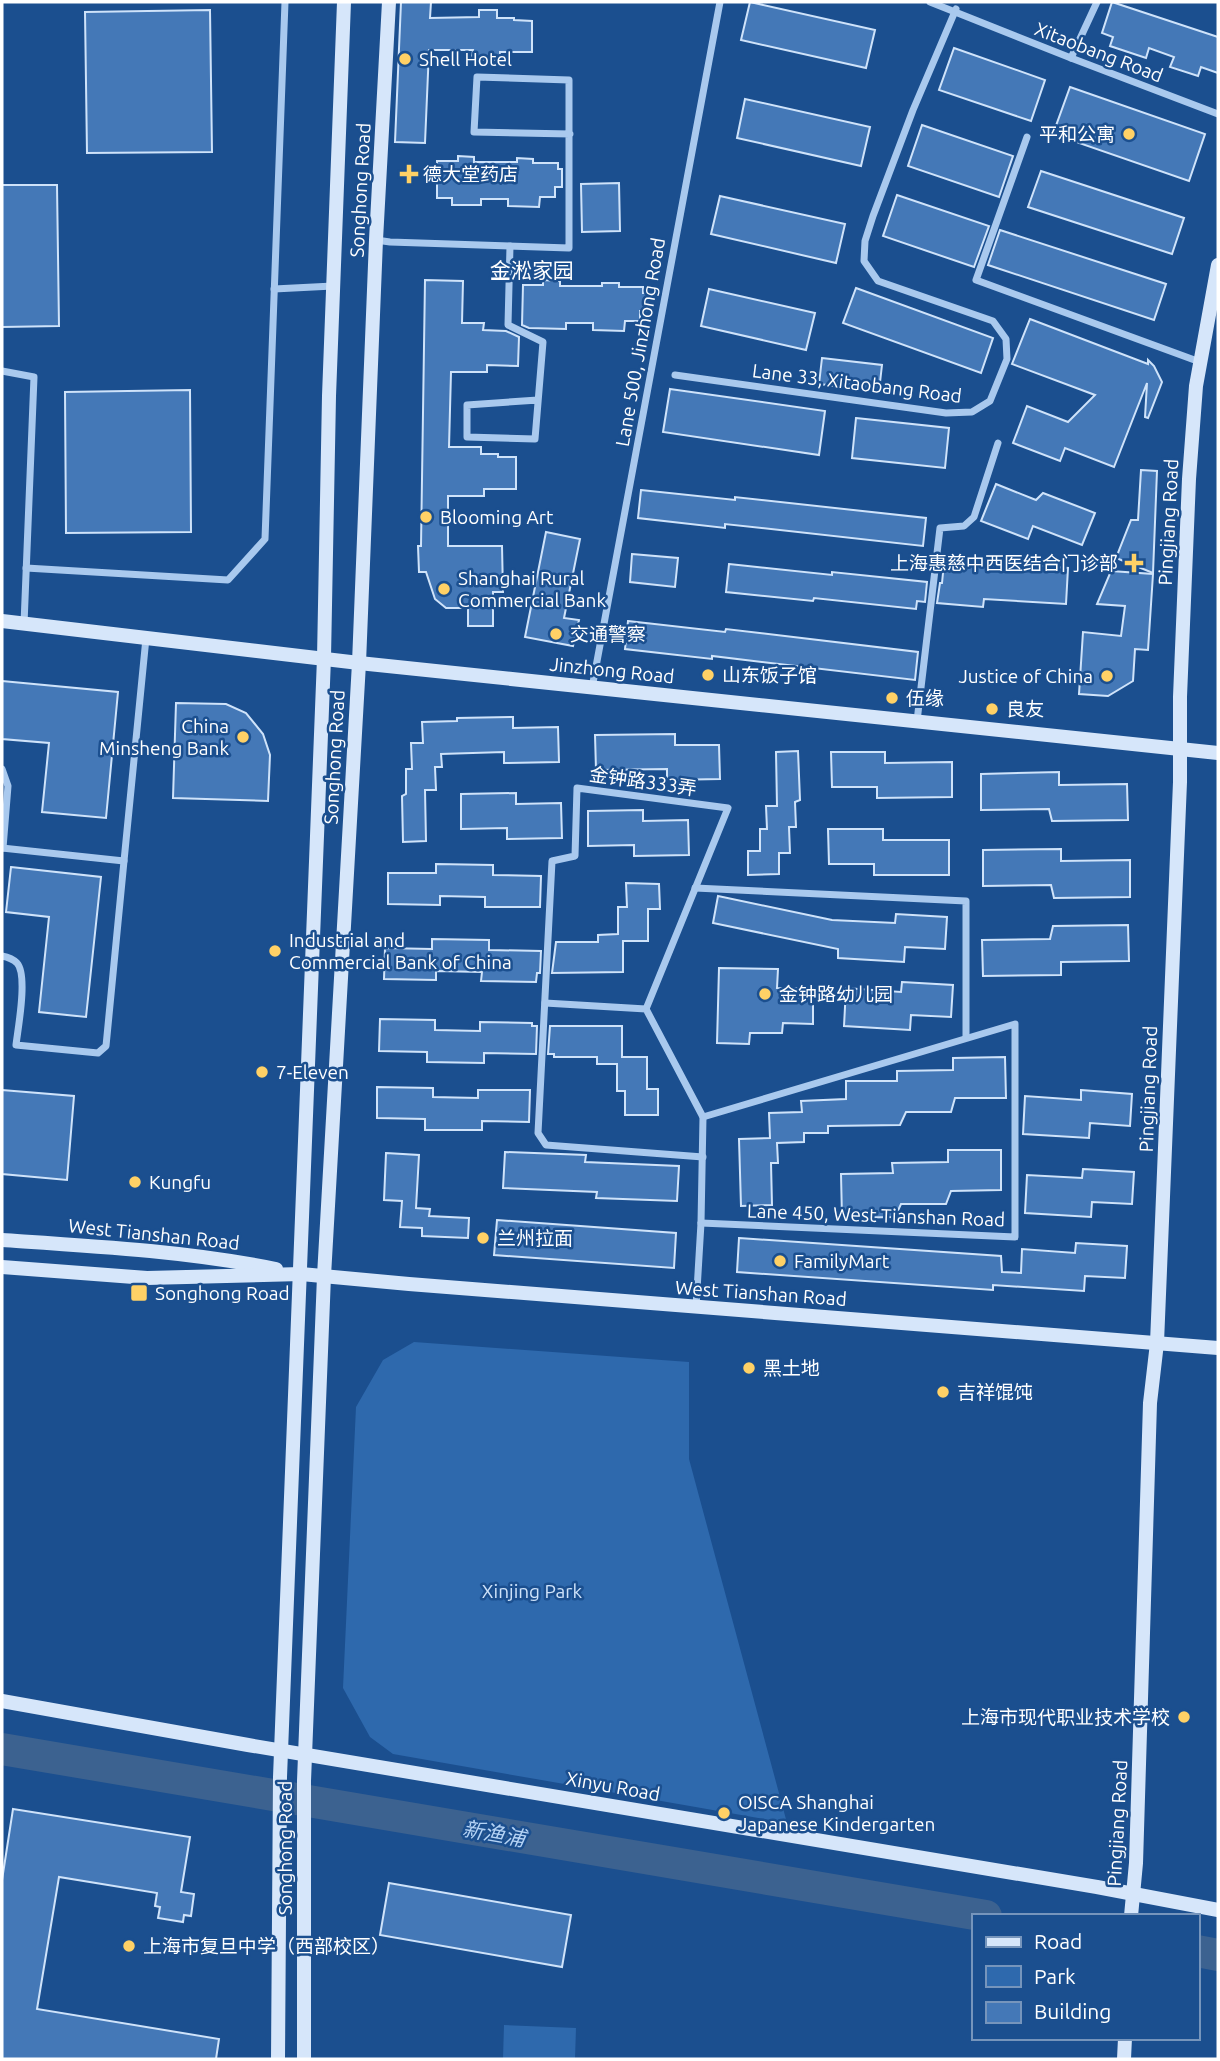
<svg xmlns="http://www.w3.org/2000/svg" width="1220" height="2061" viewBox="0 0 1220 2061" font-family="Ubuntu,'Noto Sans SC',sans-serif">
	<style>
		.green { fill: #2e69ad }
		.lines { fill: none; stroke-linecap: round; stroke-linejoin: round }
		.river { stroke: #3c6290; stroke-width: 32 }
		.building { fill: #4478b7; stroke: #cfe3fa; stroke-width: 2 }
		.street { stroke: #a9c9ee; stroke-width: 7 }
		.secondary { stroke: #d6e6fa; stroke-width: 14 }
		.poi-dot { fill: #ffd166; stroke: #1b4f8f; stroke-width: 2.5 }
		.labels { text-anchor: middle; dominant-baseline: central; stroke-width: 5; stroke-linejoin: round; paint-order: stroke }
		.street-label { font-size: 19px; fill: #fff; stroke: #1b4f8f }
		.poi-label { font-size: 19px; fill: #fff; stroke: #1b4f8f; text-anchor: start }
		.park-label { font-size: 19px; fill: #cfe3fa; stroke: #1b4f8f }
		.neighbourhood-label { font-size: 21px; fill: #fff; stroke: #1b4f8f }
		.water-label { font-size: 21px; font-style: italic; fill: #b5d3f5; stroke: #1b4f8f }
	</style>
	<rect width="100%" height="100%" fill="#1b4f8f"/>
	<g class="green">
		<path d="M414,1342L689,1362V1459L787,1823L393,1754L370,1737L343,1688L356,1407L383,1360Z"/>
		<path d="M504,2025L576,2028L575,2059H503Z"/>
	</g>
	<g class="lines">
		<g class="river">
			<path d="M2,1749L986,1916"/>
			<path d="M1197,1951L1218,1955"/>
		</g>
	</g>
	<g class="building">
		<path d="M401,2H431L430,18L479,17V10H497V18H514V20L532,21V52H500V60L472,59L473,50H429L425,143L395,142Z"/>
		<path d="M750,2L875,30L866,68L741,40Z"/>
		<path d="M1112,2L1218,37V73L1201,67L1198,76L1170,67L1174,57L1149,48L1146,58L1110,46L1113,37L1102,33Z"/>
		<path d="M210,10L212,152L87,153L85,12Z"/>
		<path d="M954,48L1045,80L1031,121L939,90Z"/>
		<path d="M1070,87L1205,134L1189,181L1053,134Z"/>
		<path d="M745,99L870,127L861,166L737,138Z"/>
		<path d="M922,125L1013,156L999,197L908,166Z"/>
		<path d="M458,156L474,157V162H517V158L533,159V163H558V169H562V187H555V197H540L539,207L508,206V199H481V205H452V198H437V161H458Z"/>
		<path d="M1041,171L1184,218L1172,254L1028,207Z"/>
		<path d="M619,183L620,231L582,232L581,184Z"/>
		<path d="M2,185H57L59,326L2,327Z"/>
		<path d="M897,195L989,226L974,267L883,236Z"/>
		<path d="M720,196L845,224L836,263L711,234Z"/>
		<path d="M1000,230L1166,284L1154,320L988,265Z"/>
		<path d="M425,280L463,281L462,323H484L483,330L506,331L519,337L518,366L487,365V372H451L449,447H481V454H498V457H516V489H484V496H448V546H502L503,592H493V626H468V608H446L435,599L426,572H419L418,546H421Z"/>
		<path d="M543,280L560,281V286H602V283H619V287H643V293H647V311H640V321H625L624,331L593,330V323H566V329L529,328L522,325L523,285H543Z"/>
		<path d="M856,288L993,338L981,373L843,323Z"/>
		<path d="M709,289L815,313L806,350L701,326Z"/>
		<path d="M1030,319L1148,364V360L1154,366L1162,382L1148,418L1145,417L1147,383L1114,467L1065,448L1060,461L1013,443L1027,406L1068,422L1095,395L1012,364Z"/>
		<path d="M822,358L882,365L879,391L819,384Z"/>
		<path d="M670,389L825,411L819,455L663,432Z"/>
		<path d="M190,390L191,532L66,533L65,392Z"/>
		<path d="M856,418L949,428L945,468L852,458Z"/>
		<path d="M1141,470L1157,471L1153,573L1116,558L1131,520H1138Z"/>
		<path d="M996,484L1036,500L1043,493L1095,513L1082,545L1033,526L1028,539L981,521Z"/>
		<path d="M641,490L735,500V497L926,518L923,546L725,524V528L638,518Z"/>
		<path d="M546,532L580,539L564,618L579,620L573,646L525,637Z"/>
		<path d="M632,554L678,558L675,587L630,582Z"/>
		<path d="M944,563L1030,571L1031,565L1068,568L1066,604L984,599L983,607L937,603L940,583H942Z"/>
		<path d="M729,564L832,575V572L927,582L925,602L917,601L916,609L814,598L813,601L726,592Z"/>
		<path d="M1111,571L1153,574L1148,650L1135,649L1133,681L1108,696L1079,694L1083,632L1121,636L1125,606L1097,604Z"/>
		<path d="M628,621L725,632L726,629L918,652L915,680L712,656V659L625,649Z"/>
		<path d="M2,681L118,692L106,818L42,812L49,743L2,739Z"/>
		<path d="M176,703L226,704L246,713L263,734L270,755L268,801L173,798Z"/>
		<path d="M513,717V728L558,727L559,762L504,763V752L441,754L442,767H435L436,790H425L426,841L403,842L402,796L406,794V769H412L411,743H423L422,722L457,721V718Z"/>
		<path d="M675,734V745H719L720,779L667,780V769L596,770L595,735Z"/>
		<path d="M798,751L800,800L795,802L796,827H789L790,853H779V874L748,875V851H760V829H767L766,806H777L776,752Z"/>
		<path d="M831,752H885V763L952,762V797L877,798V787H832Z"/>
		<path d="M1059,772V785L1127,784L1128,820L1052,821L1049,809L981,810V774Z"/>
		<path d="M516,793V804L561,803L562,838L507,839V828L461,829V794Z"/>
		<path d="M643,810V821L688,820L689,855L634,856V845L588,846V811Z"/>
		<path d="M828,829H883V840H949V875H874V864H829Z"/>
		<path d="M1061,849V861L1130,860V897L1054,898L1051,885L983,886V850Z"/>
		<path d="M436,864L493,865V875L541,876L540,907H485V897L440,896V905L388,904V873H436Z"/>
		<path d="M11,867L101,877L86,1017L39,1012L49,917L6,912Z"/>
		<path d="M626,883L659,884L660,909H648V941H623V972L552,973L556,942H598V935L618,934V907H627Z"/>
		<path d="M718,896L832,920L895,923L896,914L947,917L945,949L905,947L904,962L838,958V949L713,923Z"/>
		<path d="M1128,925L1129,961L1061,962V975L983,976L982,940L1050,939L1053,926Z"/>
		<path d="M432,939L489,940V950L541,951L540,973H537L536,982L481,981L482,972L436,971V980L384,979L385,948L432,949Z"/>
		<path d="M719,968L778,969L777,988L813,989V1024L783,1023L782,1033H750L749,1044L717,1043Z"/>
		<path d="M902,982L953,985L951,1017L911,1015L910,1030L844,1026L846,988L901,992Z"/>
		<path d="M380,1019L435,1020V1030L480,1031V1022L532,1023V1026H537L536,1054L484,1053V1063L427,1062V1052L379,1051Z"/>
		<path d="M550,1026H622V1057H647V1089H658V1115H625V1091H617V1064H597V1057H554V1054H548Z"/>
		<path d="M1005,1057L1006,1098H955L951,1112H906L900,1125L828,1126V1133H804V1142L777,1143L778,1163H771L772,1205L741,1206L739,1139L770,1138L769,1113L802,1112L801,1101L846,1099V1081H897V1071L953,1070V1058Z"/>
		<path d="M377,1087L433,1088V1097L478,1098V1090H530L529,1122L482,1121V1130H425V1119L377,1118Z"/>
		<path d="M2,1090L74,1096L67,1180L2,1174Z"/>
		<path d="M1081,1090L1132,1094L1130,1126L1090,1123L1089,1138L1023,1134L1025,1096L1081,1100Z"/>
		<path d="M948,1150H1001V1190L951,1191L946,1204H901L895,1217L842,1218L841,1174L893,1173L892,1163L948,1162Z"/>
		<path d="M505,1152L586,1155L585,1162L679,1166L677,1201L596,1198L597,1192L503,1188Z"/>
		<path d="M386,1153L419,1155L416,1208L430,1209L429,1216L469,1218L468,1238L422,1236V1228L400,1227L402,1201L384,1200Z"/>
		<path d="M1083,1169L1134,1172L1132,1204L1092,1202L1091,1217L1025,1213L1027,1175L1082,1178Z"/>
		<path d="M497,1220L676,1233L674,1268L494,1255Z"/>
		<path d="M739,1238L1001,1256L1002,1272L1021,1273L1022,1249L1075,1253L1076,1243L1127,1246L1125,1278L1085,1276L1084,1291L993,1285V1290L737,1272Z"/>
		<path d="M13,1809L190,1837L181,1892L194,1894L191,1916L184,1915L183,1922L158,1918L160,1907L155,1906L157,1893L59,1877L37,2009L219,2039L216,2059H2V1880Z"/>
		<path d="M389,1883L571,1915L562,1967L380,1935Z"/>
	</g>
	<g class="lines">
		<g class="street">
			<path d="M930,2L1071,58L1218,114"/>
			<path d="M1071,58L1097,2"/>
			<path d="M1027,137L976,280L1200,362"/>
			<path d="M376,240L390,242L569,248V80L477,77L474,132L570,134"/>
			<path d="M510,246L508,325L543,342L535,439L467,437V405L538,400"/>
			<path d="M274,289L333,286"/>
			<path d="M2,371L34,377L24,624"/>
			<path d="M675,375L946,413L972,412L990,401L1007,359L1006,339L993,321L878,281L864,261L865,241L873,216L913,110L956,9"/>
			<path d="M26,568L228,580L265,539L285,2"/>
			<path d="M592,688L720,2"/>
			<path d="M917,721L940,528L964,526L974,517L998,443"/>
			<path d="M2,769L8,786L3,848"/>
			<path d="M2,848L124,861L146,638"/>
			<path d="M695,888L966,901V1037"/>
			<path d="M2,956C7,957 13,959 17,963C28,975 18,1028 16,1045L98,1053L106,1046L124,861"/>
			<path d="M545,1003L646,1009L703,1117L701,1223L696,1307"/>
			<path d="M646,1009L728,808L577,788L575,856L552,861L538,1133L546,1145L703,1157"/>
			<path d="M701,1223L1015,1237V1024L703,1117"/>
		</g>
		<g class="secondary">
			<path d="M2,621L359,663L1218,753"/>
			<path d="M2,1240C93,1246 186,1251 276,1269"/>
			<path d="M2,1267L147,1278L301,1274L409,1284L1218,1348"/>
			<path d="M2,1701L248,1745L1097,1887L1218,1910"/>
			<path d="M1131,1916L1136,1863L1150,1403L1157,1343L1180,782V697L1189,479L1196,386L1218,265"/>
			<path d="M278,2059L280,1777L324,658L329,396L344,2"/>
			<path d="M304,2059V1781L324,1276L359,663L376,240L389,2"/>
			<path d="M1124,2059L1125,2038"/>
		</g>
	</g>
	<g class="poi-dot">
		<circle cx="405" cy="59" r="7"/>
		<circle cx="1129" cy="134" r="7"/>
		<path d="M405.5 163.5h7v7h7v7h-7v7h-7v-7h-7v-7h7z"/>
		<circle cx="426" cy="517" r="7"/>
		<path d="M1130.5 552.5h7v7h7v7h-7v7h-7v-7h-7v-7h7z"/>
		<circle cx="444" cy="589" r="7"/>
		<circle cx="556" cy="634" r="7"/>
		<circle cx="708" cy="675" r="7"/>
		<circle cx="1107" cy="676" r="7"/>
		<circle cx="892" cy="698" r="7"/>
		<circle cx="992" cy="709" r="7"/>
		<circle cx="243" cy="737" r="7"/>
		<circle cx="275" cy="951" r="7"/>
		<circle cx="765" cy="994" r="7"/>
		<circle cx="262" cy="1072" r="7"/>
		<circle cx="135" cy="1182" r="7"/>
		<circle cx="483" cy="1238" r="7"/>
		<circle cx="780" cy="1261" r="7"/>
		<rect x="130" y="1284" width="18" height="18" rx="3.5"/>
		<circle cx="749" cy="1368" r="7"/>
		<circle cx="943" cy="1392" r="7"/>
		<circle cx="1184" cy="1717" r="7"/>
		<circle cx="724" cy="1813" r="7"/>
		<circle cx="129" cy="1946" r="7"/>
	</g>
	<g class="labels">
		<g class="street-label">
			<text transform="translate(1099 52) rotate(21)">Xitaobang Road</text>
			<text transform="translate(360 190) rotate(-87)">Songhong Road</text>
			<text transform="translate(640 342) rotate(-80)">Lane 500, Jinzhong Road</text>
			<text transform="translate(857 383) rotate(7)">Lane 33, Xitaobang Road</text>
			<text transform="translate(1168 522) rotate(-87)">Pingjiang Road</text>
			<text transform="translate(612 670) rotate(6)">Jinzhong Road</text>
			<text transform="translate(334 757) rotate(-87)">Songhong Road</text>
			<text transform="translate(643 781) rotate(8)">金钟路333弄</text>
			<text transform="translate(1148 1089) rotate(-88)">Pingjiang Road</text>
			<text transform="translate(876 1215) rotate(2)">Lane 450, West Tianshan Road</text>
			<text transform="translate(154 1234) rotate(6)">West Tianshan Road</text>
			<text transform="translate(761 1293) rotate(4)">West Tianshan Road</text>
			<text transform="translate(613 1786) rotate(10)">Xinyu Road</text>
			<text transform="translate(1117 1823) rotate(-87)">Pingjiang Road</text>
			<text transform="translate(285 1848) rotate(-90)">Songhong Road</text>
		</g>
		<g class="poi-label">
			<text x="419" y="59">Shell Hotel</text>
			<text x="1115" y="134" text-anchor="end">平和公寓</text>
			<text x="423" y="174">德大堂药店</text>
			<text x="440" y="517">Blooming Art</text>
			<text x="1118" y="563" text-anchor="end">上海惠慈中西医结合门诊部</text>
			<text x="458" y="578">Shanghai Rural<tspan x="458" dy="22">Commercial Bank</tspan></text>
			<text x="570" y="634">交通警察</text>
			<text x="722" y="675">山东饭子馆</text>
			<text x="1093" y="676" text-anchor="end">Justice of China</text>
			<text x="906" y="698">伍缘</text>
			<text x="1006" y="709">良友</text>
			<text x="229" y="726" text-anchor="end">China<tspan x="229" dy="22">Minsheng Bank</tspan></text>
			<text x="289" y="940">Industrial and<tspan x="289" dy="22">Commercial Bank of China</tspan></text>
			<text x="779" y="994">金钟路幼儿园</text>
			<text x="276" y="1072">7-Eleven</text>
			<text x="149" y="1182">Kungfu</text>
			<text x="497" y="1238">兰州拉面</text>
			<text x="794" y="1261">FamilyMart</text>
			<text x="155" y="1293">Songhong Road</text>
			<text x="763" y="1368">黑土地</text>
			<text x="957" y="1392">吉祥馄饨</text>
			<text x="1170" y="1717" text-anchor="end">上海市现代职业技术学校</text>
			<text x="738" y="1802">OISCA Shanghai<tspan x="738" dy="22">Japanese Kindergarten</tspan></text>
			<text x="143" y="1946">上海市复旦中学（西部校区）</text>
		</g>
		<g class="park-label">
			<text x="532" y="1591">Xinjing Park</text>
		</g>
		<g class="neighbourhood-label">
			<text x="532" y="270">金淞家园</text>
		</g>
		<g class="water-label">
			<text transform="translate(494 1833) rotate(10)">新渔浦</text>
		</g>
	</g>
	<rect width="1220" height="2061" fill="none" stroke="#ffffff" stroke-width="7"/>
	<rect x="972" y="1914" width="228" height="126" fill="#1b4f8f" stroke="#7695bc" stroke-width="2"/>
	<rect x="986" y="1937" width="35" height="10" fill="#d6e6fa" stroke="#7695bc" stroke-width="2"/>
	<text x="1034" y="1949" font-size="21" fill="#ffffff">Road</text>
	<rect x="986" y="1966" width="35" height="21" fill="#2e69ad" stroke="#7695bc" stroke-width="2"/>
	<text x="1034" y="1984" font-size="21" fill="#ffffff">Park</text>
	<rect x="986" y="2002" width="35" height="21" fill="#4478b7" stroke="#7695bc" stroke-width="2"/>
	<text x="1034" y="2019" font-size="21" fill="#ffffff">Building</text>
</svg>
